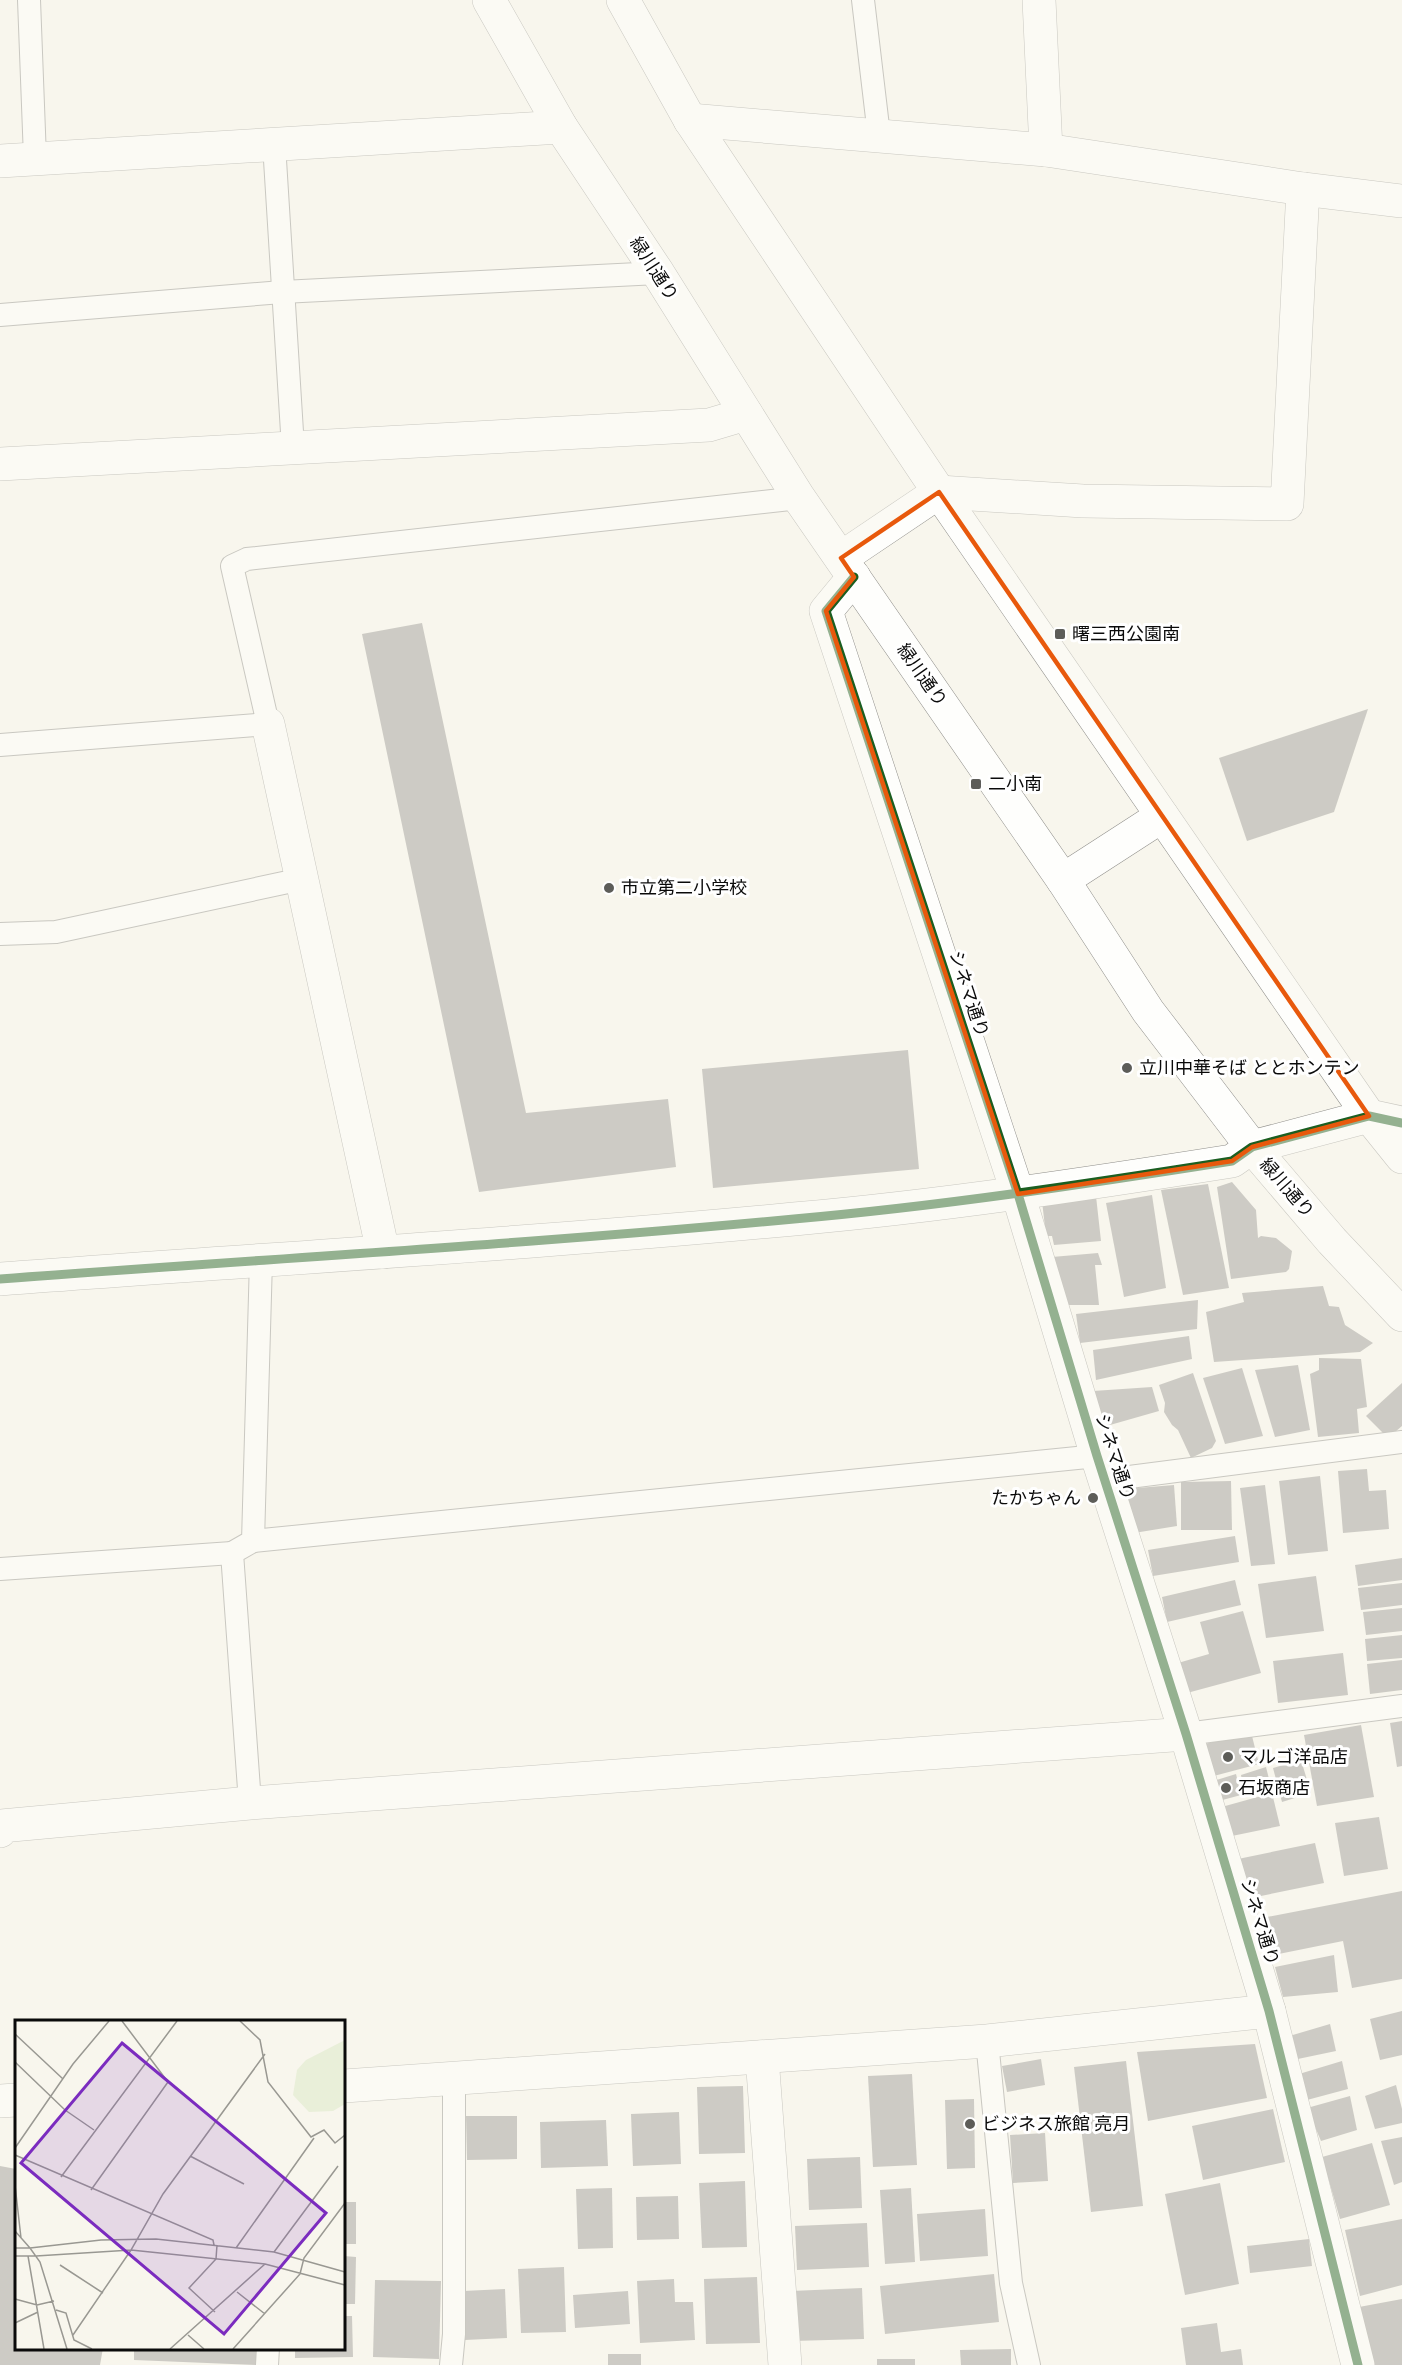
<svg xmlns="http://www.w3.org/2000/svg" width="1402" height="2365" viewBox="0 0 1402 2365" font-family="'Times New Roman','Noto Sans JP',serif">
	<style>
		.building { fill: #9a9894 }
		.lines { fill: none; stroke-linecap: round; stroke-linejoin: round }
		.service-casing { stroke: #91908c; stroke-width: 24 }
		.minor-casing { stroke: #91908c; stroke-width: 34 }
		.tertiary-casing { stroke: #91908c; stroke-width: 34 }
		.service { stroke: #fefefc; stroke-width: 22 }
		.minor { stroke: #fefefc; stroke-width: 33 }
		.tertiary { stroke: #fefefc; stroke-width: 33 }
		.cycleway-casing { stroke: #fff; stroke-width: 13 }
		.cycleway { stroke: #1b5e20; stroke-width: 9 }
		.marked { fill: none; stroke: #e8590c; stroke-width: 4.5; stroke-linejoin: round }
		.poi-dot { fill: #5d5d59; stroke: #fff; stroke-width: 2 }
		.labels { text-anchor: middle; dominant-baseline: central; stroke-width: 6; stroke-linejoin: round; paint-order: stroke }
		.street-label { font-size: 18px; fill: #0a0a0a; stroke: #fff }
		.poi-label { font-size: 18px; fill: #0a0a0a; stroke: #fff; text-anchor: start }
		.inset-road { fill: none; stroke: #999892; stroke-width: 1.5 }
		.view { fill: #7b2cbf; fill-opacity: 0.15; stroke: #7b2cbf; stroke-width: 3 }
		.inset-edge { fill: none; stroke: #0a0a0a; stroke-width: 3 }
	</style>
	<rect width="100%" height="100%" fill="#f8f6ed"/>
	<g class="building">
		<path d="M422,623L526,1113L668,1099L676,1167L479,1192L362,634Z"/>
		<path d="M1368,709L1334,812L1247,841L1219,758Z"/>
		<path d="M908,1050L919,1169L713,1188L702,1069Z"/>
		<path d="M1232,1182L1256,1210L1258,1238L1261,1236L1276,1238L1292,1251L1289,1269L1286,1272L1231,1279L1217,1187Z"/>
		<path d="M1208,1184L1229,1288L1183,1295L1161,1190Z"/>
		<path d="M1152,1195L1166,1288L1124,1297L1106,1203Z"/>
		<path d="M1096,1196L1101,1241L1054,1245L1052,1236H1046L1042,1201Z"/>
		<path d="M1098,1253L1102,1265H1095L1099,1305H1064L1052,1257Z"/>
		<path d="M1323,1286L1329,1306L1339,1307L1345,1325L1373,1343L1360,1352L1214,1362L1206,1312L1244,1302L1242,1293Z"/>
		<path d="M1198,1300L1197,1329L1080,1343L1076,1314Z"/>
		<path d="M1189,1336L1192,1359L1096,1380L1093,1350Z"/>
		<path d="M1319,1358L1361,1359L1367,1407L1357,1409L1359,1433L1318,1437L1310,1374L1319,1370Z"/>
		<path d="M1298,1365L1310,1430L1275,1437L1255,1370Z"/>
		<path d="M1242,1368L1263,1436L1225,1444L1203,1378Z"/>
		<path d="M1193,1373L1216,1441L1212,1448L1191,1458L1178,1430L1172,1425L1164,1412L1165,1403L1159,1385Z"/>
		<path d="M1402,1383V1426L1388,1438L1366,1416Z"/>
		<path d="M1152,1387L1159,1411L1103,1427L1093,1391Z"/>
		<path d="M1367,1469L1369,1491L1386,1490L1389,1529L1343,1533L1338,1471Z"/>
		<path d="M1320,1476L1328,1551L1288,1555L1279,1481Z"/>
		<path d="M1231,1481L1232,1530H1181V1482Z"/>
		<path d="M1174,1485L1177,1526L1134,1533L1125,1489Z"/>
		<path d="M1265,1485L1275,1564L1251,1566L1240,1488Z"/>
		<path d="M1235,1536L1239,1562L1153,1576L1148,1550Z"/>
		<path d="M1402,1558V1580L1358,1586L1355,1565Z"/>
		<path d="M1316,1576L1324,1631L1266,1638L1258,1584Z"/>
		<path d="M1235,1580L1241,1605L1167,1622L1162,1597Z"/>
		<path d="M1402,1583V1605L1361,1610L1358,1588Z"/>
		<path d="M1402,1608V1631L1366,1635L1363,1612Z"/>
		<path d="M1243,1611L1261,1673L1187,1693L1178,1663L1209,1654L1200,1622Z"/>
		<path d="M1402,1635V1658L1367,1661L1365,1639Z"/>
		<path d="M1343,1653L1348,1695L1278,1703L1273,1661Z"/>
		<path d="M1402,1660V1690L1370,1694L1367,1664Z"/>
		<path d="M1402,1721V1766L1397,1767L1390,1723Z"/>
		<path d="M1361,1725L1374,1797L1317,1806L1304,1735Z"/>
		<path d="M1251,1732L1259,1764L1210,1777L1201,1745Z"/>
		<path d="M1301,1760L1311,1793L1282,1802L1273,1768Z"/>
		<path d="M1266,1767L1271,1787L1245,1795L1241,1775Z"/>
		<path d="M1236,1774L1241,1795L1215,1802L1210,1782Z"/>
		<path d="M1272,1793L1280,1826L1227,1837L1218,1808Z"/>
		<path d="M1379,1817L1388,1869L1344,1876L1335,1823Z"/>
		<path d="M1315,1843L1324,1883L1246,1899L1238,1859Z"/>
		<path d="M1402,1891V1979L1352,1988L1343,1941L1269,1956L1262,1918Z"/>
		<path d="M1334,1955L1338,1992L1283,1997L1275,1967Z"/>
		<path d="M1402,2011V2055L1380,2060L1370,2019Z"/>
		<path d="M1330,2024L1336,2051L1293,2060L1286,2037Z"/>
		<path d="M1255,2044L1267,2098L1148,2121L1137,2052Z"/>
		<path d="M1041,2059L1045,2085L1007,2092L1002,2066Z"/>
		<path d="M1126,2061L1143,2206L1091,2212L1074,2067Z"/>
		<path d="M1342,2061L1348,2089L1307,2100L1299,2074Z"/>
		<path d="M912,2074L917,2165L873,2167L868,2076Z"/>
		<path d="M1396,2085L1402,2109V2123L1375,2129L1365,2096Z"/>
		<path d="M743,2086L745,2153L699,2154L697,2087Z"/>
		<path d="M1350,2096L1357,2130L1321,2141L1307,2108Z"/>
		<path d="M974,2099L975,2168L947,2169L945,2100Z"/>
		<path d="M1273,2109L1285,2162L1203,2180L1192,2126Z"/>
		<path d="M679,2112L681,2164L633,2166L631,2114Z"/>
		<path d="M466,2116H517V2159L467,2160Z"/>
		<path d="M606,2120L608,2166L541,2168L540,2122Z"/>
		<path d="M1045,2133L1048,2181L1013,2183L1010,2135Z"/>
		<path d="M1402,2137V2182L1394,2185L1381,2141Z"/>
		<path d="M1372,2143L1390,2205L1340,2219L1322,2157Z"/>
		<path d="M860,2157L862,2208L809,2210L807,2159Z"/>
		<path d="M0,2166L16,2169V2348H103L100,2365H0Z"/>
		<path d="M745,2181L747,2247L702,2248L699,2183Z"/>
		<path d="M1220,2183L1239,2284L1185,2295L1165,2194Z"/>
		<path d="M612,2188L613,2248L578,2249L576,2189Z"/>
		<path d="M911,2188L915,2262L885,2264L880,2190Z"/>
		<path d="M678,2196L679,2239L637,2240L636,2197Z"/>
		<rect x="344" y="2202" width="12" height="42"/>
		<path d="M985,2209L988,2256L920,2261L917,2214Z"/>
		<path d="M1402,2219V2285L1360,2296L1345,2230Z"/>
		<path d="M867,2223L869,2267L797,2270L795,2226Z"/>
		<path d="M1309,2239L1312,2266L1250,2273L1247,2246Z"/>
		<path d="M344,2256L356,2257L355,2304H344Z"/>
		<path d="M564,2267L566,2332L521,2333L518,2269Z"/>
		<path d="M994,2274L999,2322L885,2334L880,2286Z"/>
		<path d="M757,2277L760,2343L706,2344L704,2279Z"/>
		<path d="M674,2279L675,2302H693L695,2340L640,2343L637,2281Z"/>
		<path d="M375,2280L441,2281L439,2359L373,2357Z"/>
		<path d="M862,2288L864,2339L793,2341L791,2291Z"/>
		<path d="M505,2289L507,2338L465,2340L463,2291Z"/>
		<path d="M628,2291L630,2324L575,2328L573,2295Z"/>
		<path d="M1402,2299V2365H1373L1359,2307Z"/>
		<path d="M344,2316H352L353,2357L295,2358V2348H344Z"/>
		<path d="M1217,2323L1221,2352L1241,2349L1243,2365H1186L1181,2328Z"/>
		<path d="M134,2348H260L259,2365L134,2360Z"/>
		<path d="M1011,2349V2365H961L960,2350Z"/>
		<rect x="608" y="2354" width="33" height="11"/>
		<rect x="877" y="2359" width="38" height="6"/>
	</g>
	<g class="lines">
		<defs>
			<g id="service">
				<path d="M29,0L35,158"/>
				<path d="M863,0L879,135"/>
				<path d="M274,144L293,448"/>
				<path d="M0,315L282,292L658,273"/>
				<path d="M0,745L268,724L232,566L247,559L799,498"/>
				<path d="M0,934L56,932L302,879"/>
				<path d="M1106,1480L1402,1442"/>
				<path d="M253,1541L1097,1456"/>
				<path d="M0,1569L232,1553"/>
				<path d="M1186,1734L1402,1706"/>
				<path d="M250,1803L232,1553L253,1541L261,1260"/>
				<path d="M987,2041L1011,2283L1029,2365"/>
				<path d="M267,2365L268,2348"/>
				<path d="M451,2365L454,2334V2078"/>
			</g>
			<g id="minor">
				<path d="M1039,0L1046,150"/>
				<path d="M690,120L1046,150L1303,189L1402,201"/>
				<path d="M0,161L561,127"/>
				<path d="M0,464L709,425L746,414"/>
				<path d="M841,558L939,492L1083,501L1287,504L1303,189"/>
				<path d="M854,577L826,611L1018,1194L1097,1456L1186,1734L1269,2011L1358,2365"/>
				<path d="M268,724L383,1252"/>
				<path d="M1063,880L1162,816"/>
				<path d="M0,1279C265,1259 530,1244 794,1219C941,1206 1086,1184 1232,1161L1252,1147L1369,1116L1402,1123"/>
				<path d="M0,1831L1,1826L250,1803L1186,1734"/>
				<path d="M762,2057L785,2365"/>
				<path d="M344,2086L987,2041L1269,2011"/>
				<path d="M0,2101L16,2100"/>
			</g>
			<g id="tertiary">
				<path d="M489,0L561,127L658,273L799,498L1063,880L1148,1011L1252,1147L1332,1241L1402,1315"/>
				<path d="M623,0L690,120L939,492L1369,1116L1402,1157"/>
			</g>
		</defs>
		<use href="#service" class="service-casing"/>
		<use href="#minor" class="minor-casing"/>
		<use href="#tertiary" class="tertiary-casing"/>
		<use href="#service" class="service"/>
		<use href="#minor" class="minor"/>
		<use href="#tertiary" class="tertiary"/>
		<defs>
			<g id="cycleway">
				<path d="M854,577L826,611L1018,1194L1097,1456L1186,1734L1269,2011L1358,2365"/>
				<path d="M0,1279C265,1259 530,1244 794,1219C941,1206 1086,1184 1232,1161L1252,1147L1369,1116L1402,1123"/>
			</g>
		</defs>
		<use href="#cycleway" class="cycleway-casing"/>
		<use href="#cycleway" class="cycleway"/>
	</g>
	<path d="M0 0H1402V2365H0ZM939,492L1369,1116L1252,1147L1232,1161L1018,1194L826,611L854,577L841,558Z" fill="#f8f6ed" fill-opacity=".55" fill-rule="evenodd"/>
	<path class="marked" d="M939,492L1369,1116L1252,1147L1232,1161L1018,1194L826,611L854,577L841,558Z"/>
	<g class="poi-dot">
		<rect x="1054" y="628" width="12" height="12" rx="3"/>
		<rect x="970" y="778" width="12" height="12" rx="3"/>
		<circle cx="609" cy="888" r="6"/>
		<circle cx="1127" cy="1068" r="6"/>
		<circle cx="1093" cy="1498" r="6"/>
		<circle cx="1228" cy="1757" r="6"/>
		<circle cx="1226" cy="1788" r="6"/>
		<circle cx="970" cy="2124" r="6"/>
	</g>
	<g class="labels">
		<g class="street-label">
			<text transform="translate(654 269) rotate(57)">緑川通り</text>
			<text transform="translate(922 675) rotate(55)">緑川通り</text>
			<text transform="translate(969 994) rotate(72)">シネマ通り</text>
			<text transform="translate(1287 1188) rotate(49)">緑川通り</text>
			<text transform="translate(1115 1457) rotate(72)">シネマ通り</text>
			<text transform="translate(1260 1922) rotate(73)">シネマ通り</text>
		</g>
		<g class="poi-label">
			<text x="1072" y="634">曙三西公園南</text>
			<text x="988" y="784">二小南</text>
			<text x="621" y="888">市立第二小学校</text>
			<text x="1139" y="1068">立川中華そば ととホンテン</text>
			<text x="1081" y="1498" text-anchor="end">たかちゃん</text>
			<text x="1240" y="1757">マルゴ洋品店</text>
			<text x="1238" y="1788">石坂商店</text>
			<text x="982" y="2124">ビジネス旅館 亮月</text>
		</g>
	</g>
	<g transform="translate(15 2020)">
		<rect width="330" height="330" fill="#f8f6ed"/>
		<path d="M330,20V84L318,91L294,92L278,75L282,50L291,40Z" fill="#e9efd9"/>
		<path class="inset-road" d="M225,1L245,20L253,62L296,117L309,110L320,123L330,115M0,14L48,59M0,42L50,90L79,110M0,128L58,44L94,1M0,135L198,220L199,225M175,136L229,164M46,157L162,1M0,165L6,218M76,170L153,62L107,1M0,211L15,228M0,228H15L25,242L52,329M15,228L86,220L141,219L259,232L330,252M221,228L299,118M259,232L323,146M0,236H21M13,236L29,329M21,236L116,230L250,244L330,265M45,245L88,273M222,272L250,294M0,279L22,285L39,281M41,290L51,293L59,320L77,329M200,292L174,268L201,239L202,225M0,303L23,292M58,315L116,230L148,174L250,34M173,315L189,329M155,329L250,244M218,329L285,254L289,238L330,183"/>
		<path class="view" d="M107,23L311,193L209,314L6,143Z"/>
		<rect width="330" height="330" class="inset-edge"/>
	</g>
</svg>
